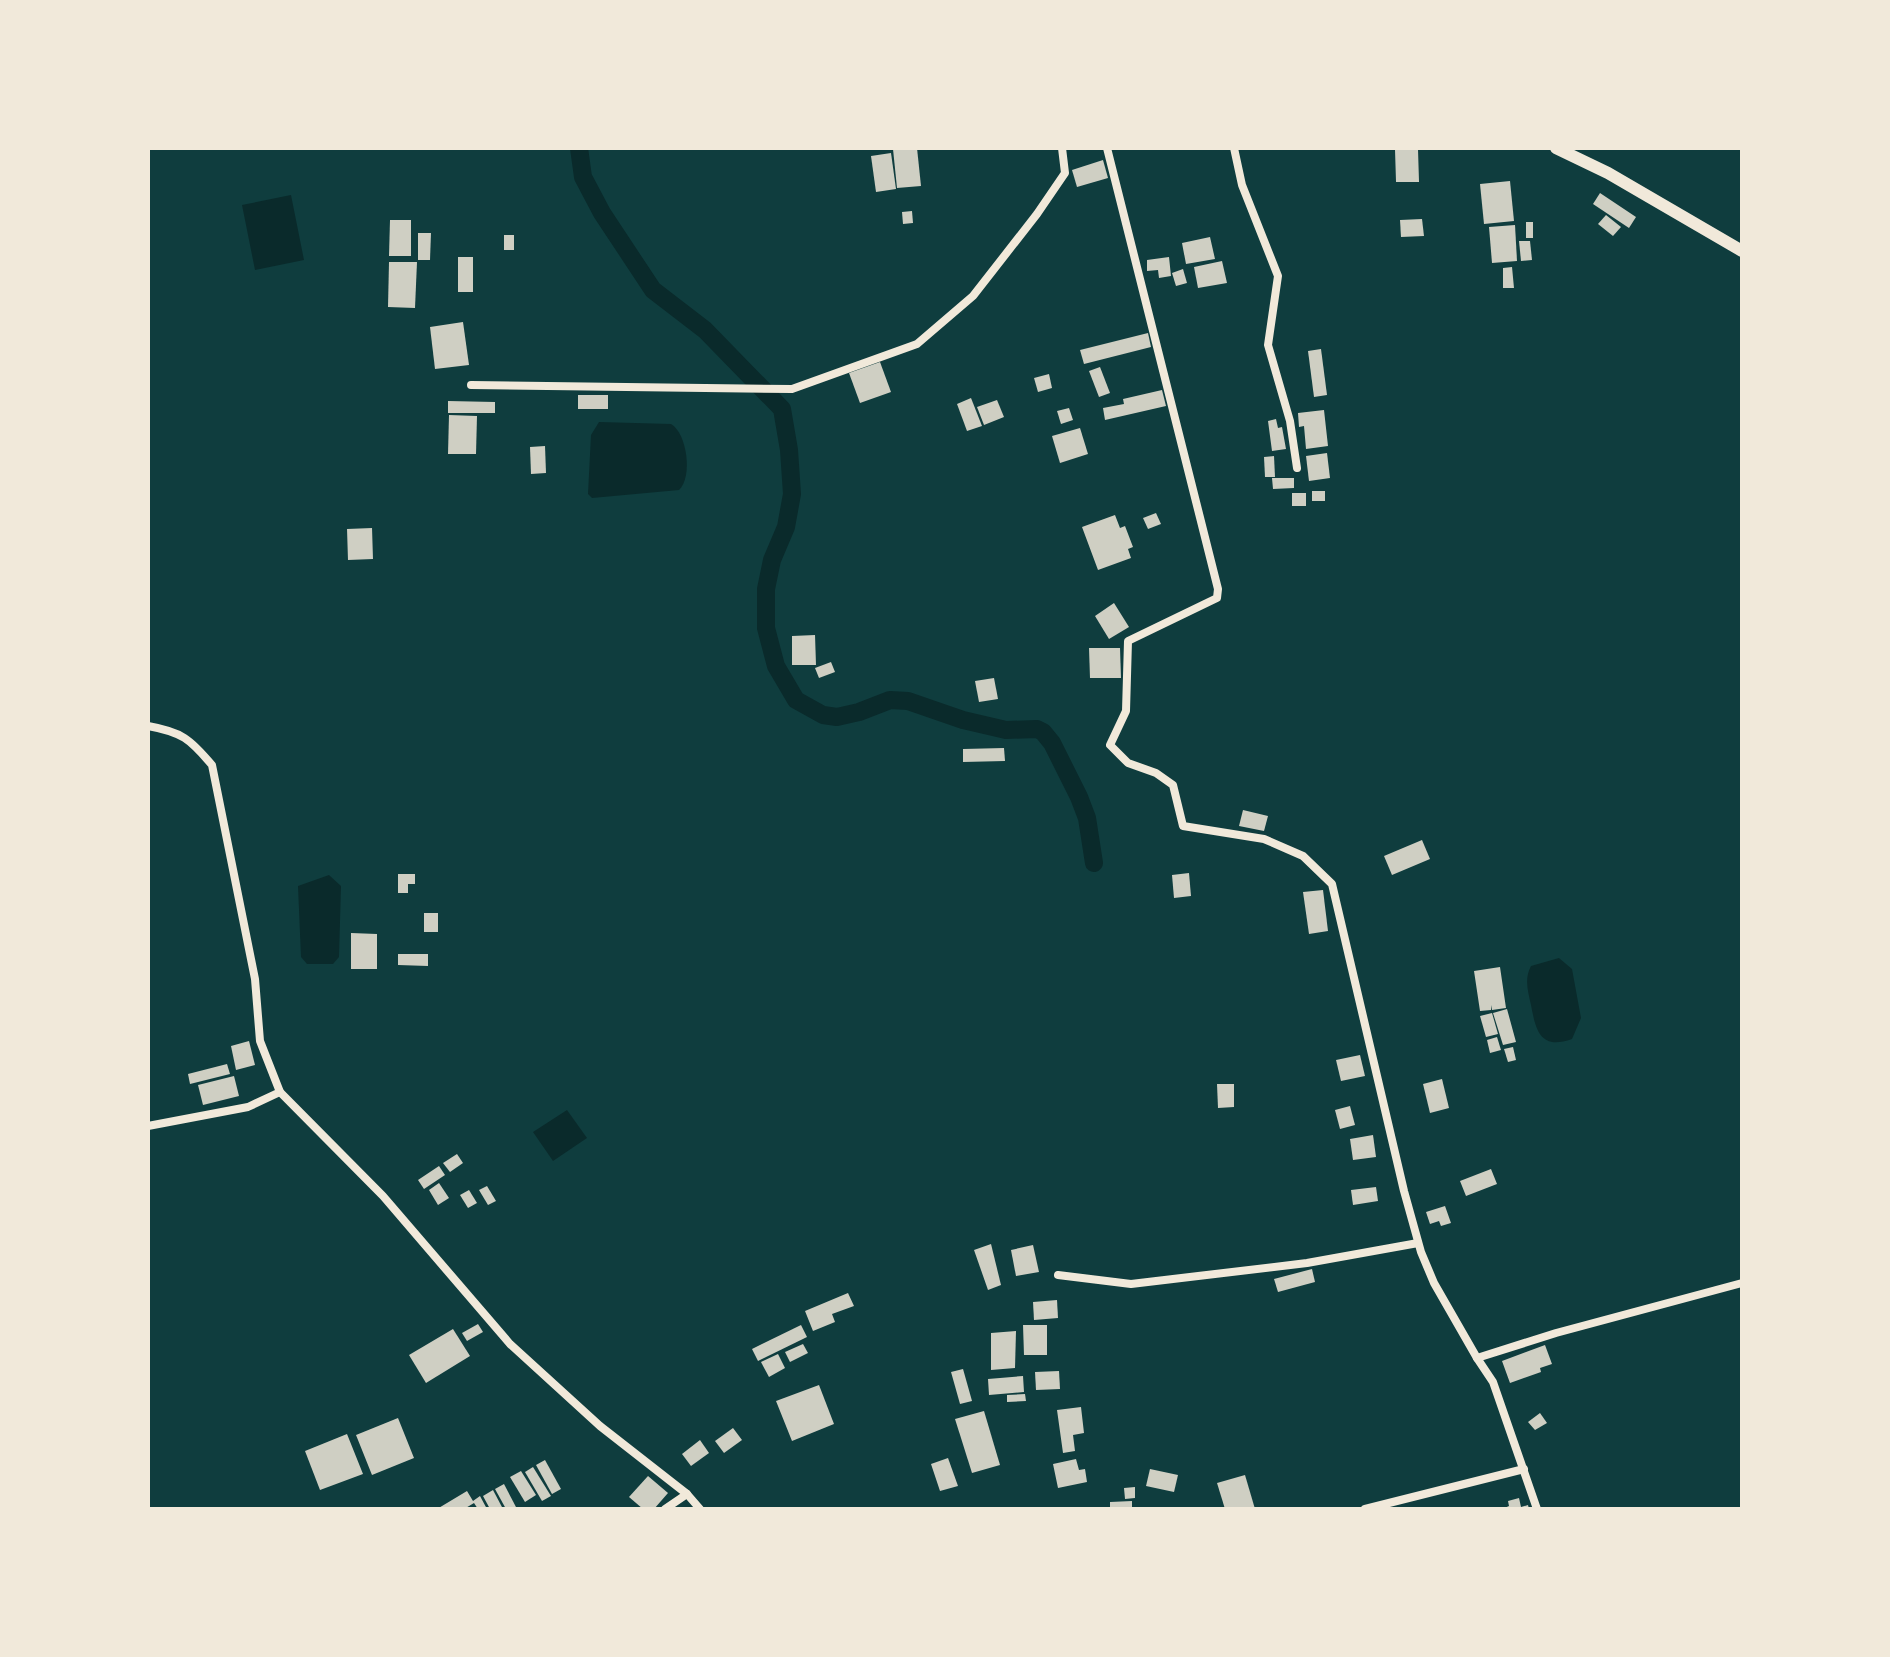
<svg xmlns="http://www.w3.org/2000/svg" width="1890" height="1657" viewBox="0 0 1890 1657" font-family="'Asap Condensed',sans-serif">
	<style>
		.water { fill: #0a2a2b }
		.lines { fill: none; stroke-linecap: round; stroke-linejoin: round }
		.canal { stroke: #0a2a2b; stroke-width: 18 }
		.building { fill: #cfcfc3 }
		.minor { stroke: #f1e9da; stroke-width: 8 }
		.secondary { stroke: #f1e9da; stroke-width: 12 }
	</style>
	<rect width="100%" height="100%" fill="#0f3d3e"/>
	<g class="water">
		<path d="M291,195L304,260L255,270L242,205Z"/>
		<path d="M599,422L671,424C687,433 693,477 679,490L592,498L588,494L591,435Z"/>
		<path d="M329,875L341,886L339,957L333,964H307L301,957L298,886Z"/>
		<path d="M1559,958L1572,969L1581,1018L1572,1039C1541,1050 1536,1032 1531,1005C1528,991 1524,979 1531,966Z"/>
		<path d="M567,1110L587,1138L553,1161L533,1132Z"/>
	</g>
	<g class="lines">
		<path class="canal" d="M579,148L583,177L602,213L653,290L705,330L782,409L789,450L792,494L786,527L772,560L766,589V628L776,666L796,700L823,715L837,717L859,712L890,700L908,701L963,720L1006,730L1037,729L1043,732L1052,743L1079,797L1087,818L1094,863"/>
	</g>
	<g class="building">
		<path d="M917,148L921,186L897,188L893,149Z"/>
		<path d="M1418,149L1419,182H1396L1395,150Z"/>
		<path d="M891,153L896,189L876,192L871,156Z"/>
		<path d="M1103,160L1108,178L1077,187L1072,170Z"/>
		<path d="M1510,181L1514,221L1484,224L1480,184Z"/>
		<path d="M1600,193L1636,217L1629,228L1593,204Z"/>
		<path d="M912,211L913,223L903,224L902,212Z"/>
		<path d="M1606,215L1621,227L1613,236L1598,224Z"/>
		<path d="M1422,219L1424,236L1401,237L1400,220Z"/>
		<path d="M390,220H411V256H389Z"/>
		<rect x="1526" y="222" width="7" height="16"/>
		<path d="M1515,225L1517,261L1492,263L1489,227Z"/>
		<path d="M418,233H431L430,260H418Z"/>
		<rect x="504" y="235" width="10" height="15"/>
		<path d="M1210,237L1215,259L1186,264L1182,243Z"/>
		<path d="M1519,241H1530L1532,260L1521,261Z"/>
		<rect x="458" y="257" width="15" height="35"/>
		<path d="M1169,257L1171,276L1159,278L1158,270L1147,271V260Z"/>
		<path d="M1222,261L1227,283L1198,288L1194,267Z"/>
		<path d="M389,262H417L415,308L388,307Z"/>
		<path d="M1512,267L1514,288H1503V268Z"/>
		<path d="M1183,269L1187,283L1176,286L1172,273Z"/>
		<path d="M463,322L469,365L435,369L430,327Z"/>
		<path d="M1148,333L1151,347L1084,364L1080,350Z"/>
		<path d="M1321,349L1327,395L1314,397L1308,351Z"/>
		<path d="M880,362L891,392L860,403L849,373Z"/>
		<path d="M1100,367L1110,393L1099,397L1089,371Z"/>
		<path d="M1049,374L1052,388L1038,392L1034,378Z"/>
		<path d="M1162,390L1166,406L1105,420L1103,408L1124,404L1123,399Z"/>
		<rect x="578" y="395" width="30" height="14"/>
		<path d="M971,398L982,426L967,431L957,404Z"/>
		<path d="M997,400L1004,417L984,425L977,407Z"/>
		<path d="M448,401L495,402V413H448Z"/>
		<path d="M1069,408L1073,420L1061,424L1057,411Z"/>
		<path d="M1324,410L1328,446L1306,449L1304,426L1299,427L1298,413Z"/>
		<path d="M449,415L477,416L476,454H448Z"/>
		<path d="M1276,419L1278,428L1282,427L1286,449L1272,451L1268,421Z"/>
		<path d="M1080,428L1088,454L1060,463L1052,436Z"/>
		<path d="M545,446L546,473L531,474L530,447Z"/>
		<path d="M1327,453L1330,478L1309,481L1306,456Z"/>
		<path d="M1274,456L1275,477H1265L1264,457Z"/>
		<path d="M1272,478H1294V488L1273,489Z"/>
		<rect x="1312" y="491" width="13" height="10"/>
		<rect x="1292" y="493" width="14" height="13"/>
		<path d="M1156,513L1161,524L1148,529L1143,518Z"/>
		<path d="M1115,515L1120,528L1125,526L1133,547L1128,549L1131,558L1098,570L1082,527Z"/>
		<path d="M372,528L373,559L348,560L347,529Z"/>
		<path d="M1114,603L1129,627L1109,639L1095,616Z"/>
		<path d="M815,635L816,665H792V636Z"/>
		<path d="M1089,648H1120L1121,678H1090Z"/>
		<path d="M831,662L835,672L819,678L815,668Z"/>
		<path d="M994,678L998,699L979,702L975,681Z"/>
		<path d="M1004,748L1005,761L963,762V749Z"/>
		<path d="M1243,810L1268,816L1264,831L1239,826Z"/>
		<path d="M1422,840L1430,859L1392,875L1384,856Z"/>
		<path d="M1189,873L1191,896L1174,898L1172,875Z"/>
		<path d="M398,874H415V884H408V893H398Z"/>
		<path d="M1323,890L1328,931L1309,934L1303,892Z"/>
		<rect x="424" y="913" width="14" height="19"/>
		<path d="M351,933L377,934V969H351Z"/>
		<path d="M398,954H428V966L398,965Z"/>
		<path d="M1500,967L1506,1008L1492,1010L1491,1005V1010L1480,1011L1474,971Z"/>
		<path d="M1507,1009L1516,1042L1503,1045L1493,1013Z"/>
		<path d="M1492,1013L1498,1034L1486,1037L1480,1016Z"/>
		<path d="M1497,1037L1501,1050L1490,1053L1487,1040Z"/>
		<path d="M249,1041L255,1065L236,1070L231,1046Z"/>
		<path d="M1513,1047L1516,1060L1508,1062L1504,1049Z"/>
		<path d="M1360,1055L1365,1076L1341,1081L1336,1060Z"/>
		<path d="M227,1064L230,1074L190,1084L188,1074Z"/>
		<path d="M234,1076L239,1096L203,1105L198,1085Z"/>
		<path d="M1442,1079L1449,1108L1430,1113L1423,1084Z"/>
		<path d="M1217,1084H1234V1107L1218,1108Z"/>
		<path d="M1350,1106L1355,1125L1340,1129L1335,1110Z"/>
		<path d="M1373,1135L1376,1157L1353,1160L1350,1139Z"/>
		<path d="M457,1154L463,1163L450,1172L443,1163Z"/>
		<path d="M439,1166L445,1175L424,1189L418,1180Z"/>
		<path d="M1491,1169L1497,1184L1466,1196L1460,1181Z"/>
		<path d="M439,1183L449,1198L438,1205L429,1190Z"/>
		<path d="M487,1186L496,1201L488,1205L479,1190Z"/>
		<path d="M1376,1187L1378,1201L1353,1205L1351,1190Z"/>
		<path d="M469,1190L477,1203L468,1208L460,1195Z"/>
		<path d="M1445,1206L1451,1223L1441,1226L1439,1221L1430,1224L1426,1212Z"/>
		<path d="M991,1244L1001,1285L988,1290L974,1250Z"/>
		<path d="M1033,1245L1039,1272L1016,1276L1011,1250Z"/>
		<path d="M1312,1269L1315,1282L1278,1292L1274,1279Z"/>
		<path d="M848,1293L854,1306L832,1314L835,1322L813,1331L805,1311Z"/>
		<path d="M1057,1300L1058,1318L1034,1320L1033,1302Z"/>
		<path d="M478,1324L483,1332L467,1341L462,1333Z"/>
		<path d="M801,1325L807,1337L758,1361L752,1349Z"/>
		<path d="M1023,1325H1047V1355H1024Z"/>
		<path d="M453,1329L470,1356L426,1383L409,1355Z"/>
		<path d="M1016,1331L1015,1368L991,1370V1333Z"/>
		<path d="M803,1344L808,1353L790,1362L785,1352Z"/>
		<path d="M1545,1345L1552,1364L1540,1368L1541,1372L1510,1383L1502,1361Z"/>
		<path d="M778,1354L785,1368L769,1377L761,1362Z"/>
		<path d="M963,1369L972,1401L960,1404L951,1372Z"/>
		<path d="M1059,1371L1060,1389L1036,1390L1035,1372Z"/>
		<path d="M1023,1376L1024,1392L989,1395L988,1379Z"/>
		<path d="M819,1385L834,1424L792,1441L776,1401Z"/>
		<path d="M1025,1394L1026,1401L1007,1402V1395Z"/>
		<path d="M1081,1407L1084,1433L1073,1435L1075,1451L1063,1453L1057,1410Z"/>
		<path d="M984,1411L1000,1465L972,1473L955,1419Z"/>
		<path d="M1540,1413L1547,1423L1535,1430L1528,1422Z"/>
		<path d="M398,1418L414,1458L372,1475L356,1435Z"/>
		<path d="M733,1428L742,1440L724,1453L715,1441Z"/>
		<path d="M347,1434L363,1474L320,1490L305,1451Z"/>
		<path d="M700,1440L709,1453L691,1466L682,1454Z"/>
		<path d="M948,1458L958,1486L940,1491L931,1464Z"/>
		<path d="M1076,1459L1079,1470L1085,1469L1087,1482L1058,1488L1053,1464Z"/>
		<path d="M545,1460L561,1489L552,1494L536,1465Z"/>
		<path d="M533,1467L551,1496L542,1501L525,1472Z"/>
		<path d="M1150,1469L1178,1475L1174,1492L1146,1486Z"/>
		<path d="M521,1471L536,1495L525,1502L510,1477Z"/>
		<path d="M1245,1475L1255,1509H1225L1217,1483Z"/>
		<path d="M648,1476L668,1493L654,1509H643L629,1497Z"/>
		<path d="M504,1484L517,1509H506L495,1489Z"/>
		<path d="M1135,1487V1498L1125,1499L1124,1488Z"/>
		<path d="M493,1490L503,1509H490L483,1496Z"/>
		<path d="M467,1491L473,1501L480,1496L487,1509H478L474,1503L464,1509H437Z"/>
		<path d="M1519,1498L1521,1507L1528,1505L1529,1509H1502L1509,1506L1508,1501Z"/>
		<path d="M1132,1501V1509H1110V1502Z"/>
	</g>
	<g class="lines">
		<g class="minor">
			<path d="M1107,148L1218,589L1217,598L1128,641L1126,711L1110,745L1128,763L1156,773L1173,785L1183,826L1264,839L1303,856L1332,884L1404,1191L1421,1252L1434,1283L1477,1358"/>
			<path d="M1234,148L1242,185L1278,276L1268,345L1290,421L1297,468"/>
			<path d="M471,385L792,389L917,344L973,296L1037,214L1065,173L1062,148"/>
			<path d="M148,726C182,732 190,739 212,765L255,979L260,1041L280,1092L383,1196L510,1344L600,1426L687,1494L700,1509"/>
			<path d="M148,1126L248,1107L280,1092"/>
			<path d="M1058,1275L1131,1284L1307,1263L1418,1243"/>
			<path d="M665,1509L687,1494"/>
			<path d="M1365,1509L1524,1469"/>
			<path d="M1537,1509L1493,1382L1477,1358L1556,1333L1742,1283"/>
		</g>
		<path class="secondary" d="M1556,148L1608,173L1742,251"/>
	</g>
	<rect width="1890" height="1657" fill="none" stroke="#f1e9da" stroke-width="300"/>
</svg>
